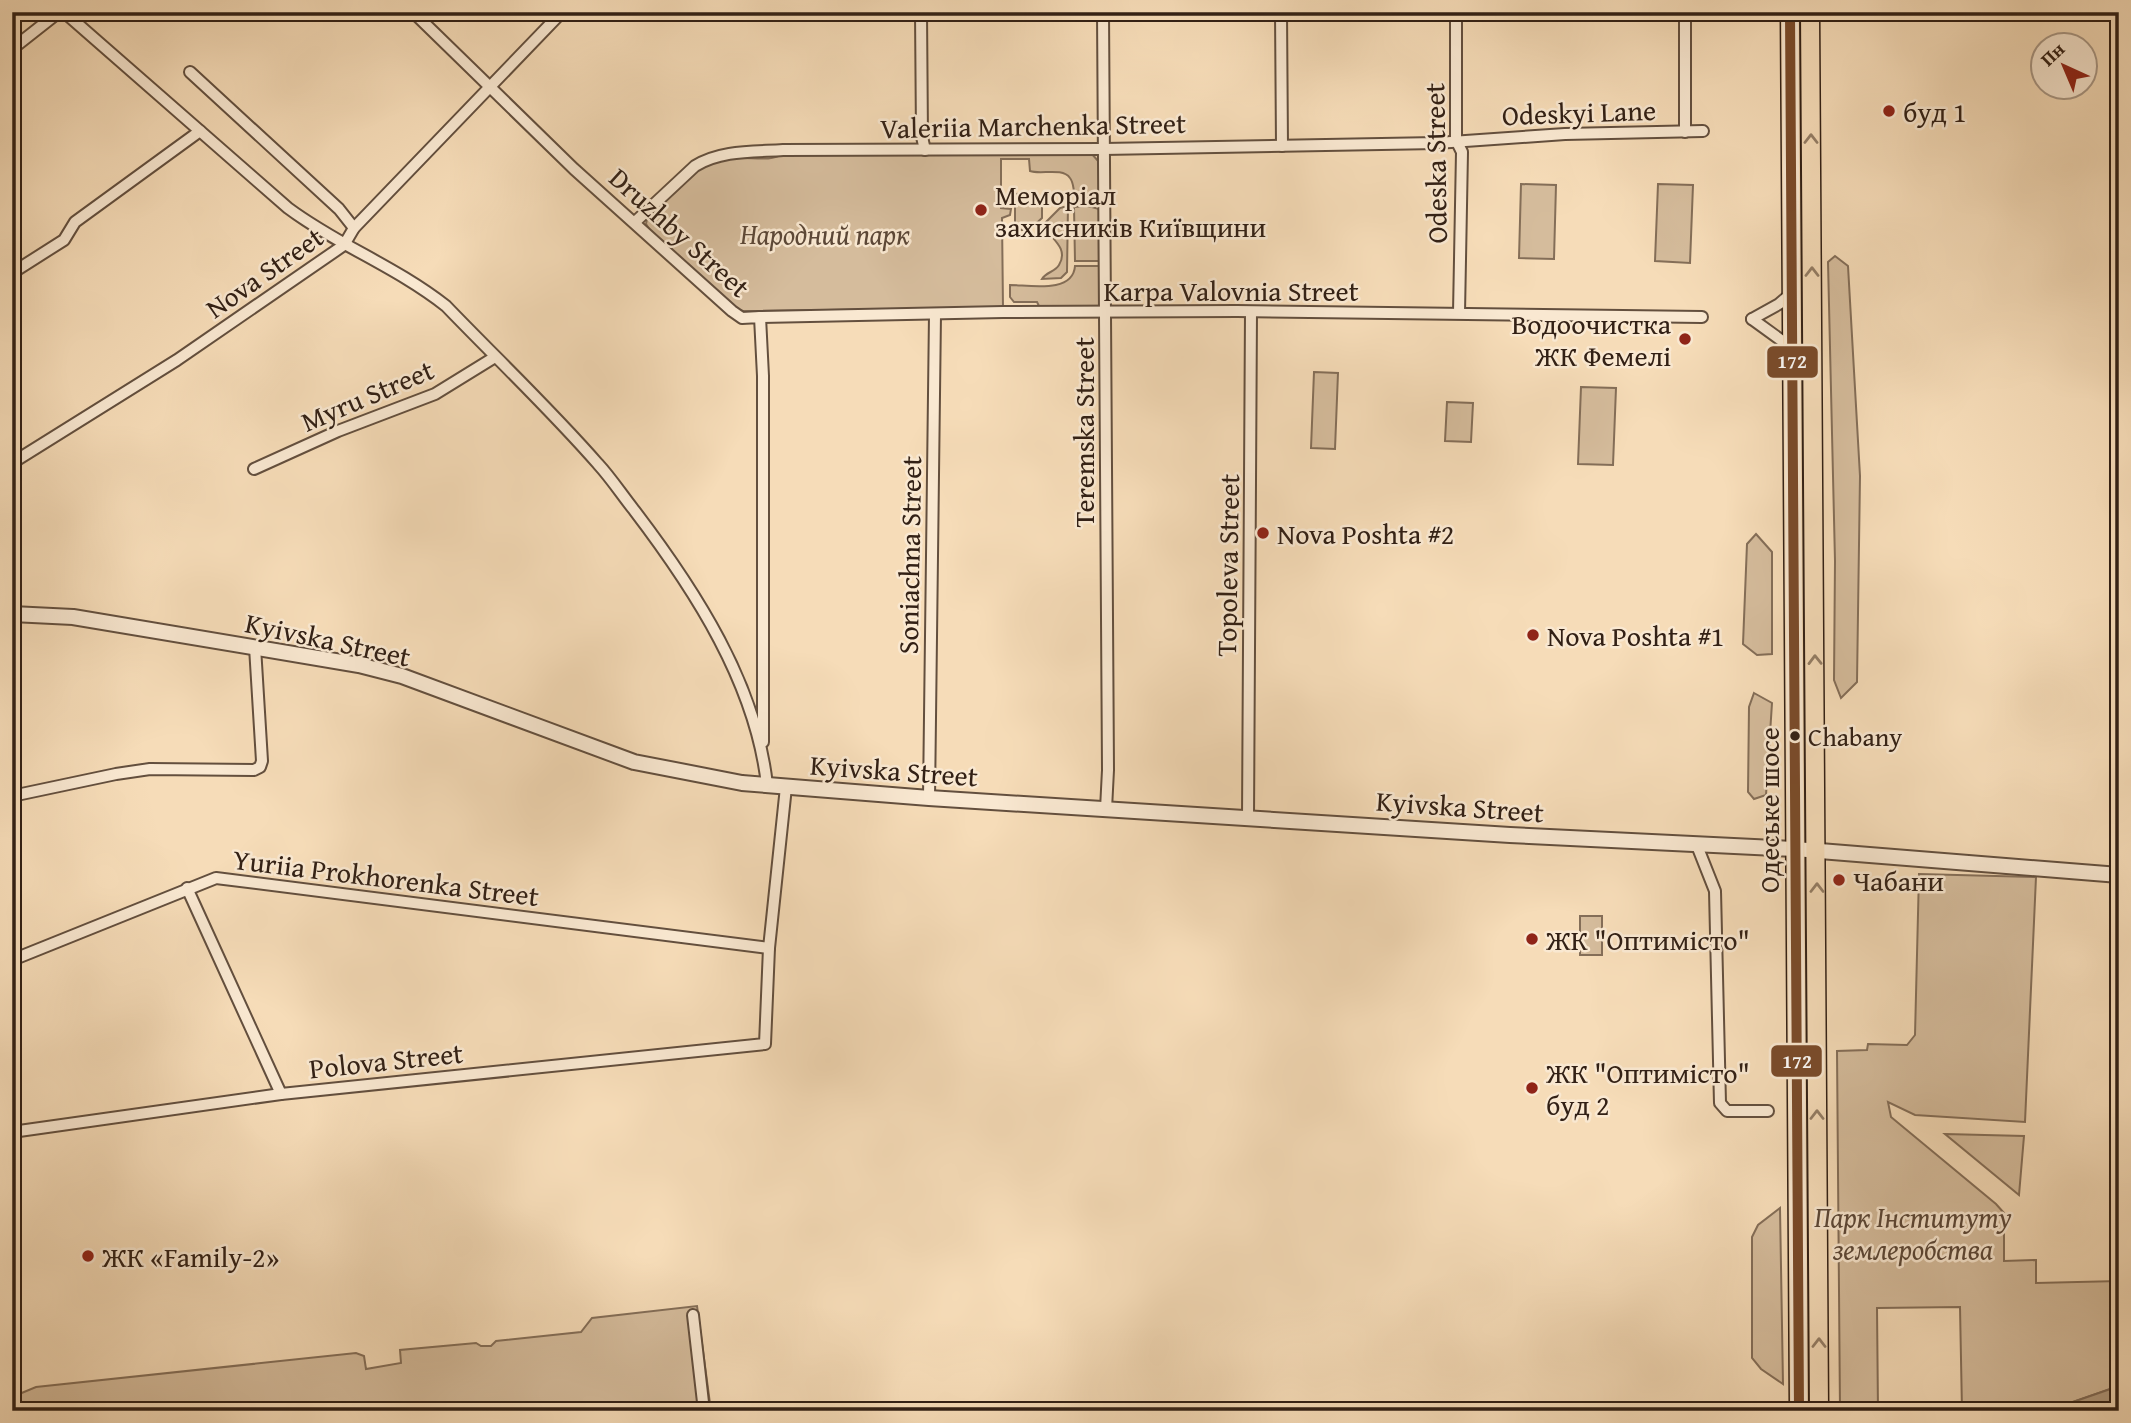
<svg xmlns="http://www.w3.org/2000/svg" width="2131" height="1423" viewBox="0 0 2131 1423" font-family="'Gentium Book Plus',serif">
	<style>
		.green { fill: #d5bc9c; stroke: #846e58; stroke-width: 2 }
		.water { fill: #b39c81; stroke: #7f6a56; stroke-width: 2 }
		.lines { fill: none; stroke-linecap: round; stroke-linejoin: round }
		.minor-casing { stroke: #634f3e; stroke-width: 14 }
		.tertiary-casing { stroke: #634f3e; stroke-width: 18 }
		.trunk-casing { stroke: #322015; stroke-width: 21 }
		.minor { stroke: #f9e8d1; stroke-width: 10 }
		.tertiary { stroke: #f9e8d1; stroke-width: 14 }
		.trunk { stroke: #f6dcb8; stroke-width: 18 }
		.bus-1-casing { stroke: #f9e8d1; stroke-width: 16 }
		.bus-1 { stroke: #7a4b2a; stroke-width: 10 }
		.oneway { stroke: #947e66 }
		.poi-dot { fill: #8f2418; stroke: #f9e8d1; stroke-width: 2.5 }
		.bus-dot { fill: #322015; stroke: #f9e8d1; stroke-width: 2.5 }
		.labels { text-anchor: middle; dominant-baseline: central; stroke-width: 5; stroke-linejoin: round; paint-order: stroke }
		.bus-label { font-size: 26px; fill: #322015; stroke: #f9e8d1; text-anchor: start }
		.poi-label { font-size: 28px; fill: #322015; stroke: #f9e8d1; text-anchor: start }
		.street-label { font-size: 28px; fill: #322015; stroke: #f9e8d1 }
		.park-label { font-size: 28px; font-style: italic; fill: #5b4737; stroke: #f9e8d1 }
		.line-badge { stroke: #f9e8d1; stroke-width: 2.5 }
		.badge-label { font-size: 19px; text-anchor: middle; font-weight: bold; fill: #fff }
	</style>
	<rect width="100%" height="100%" fill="#f6dcb8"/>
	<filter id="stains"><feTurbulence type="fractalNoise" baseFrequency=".00286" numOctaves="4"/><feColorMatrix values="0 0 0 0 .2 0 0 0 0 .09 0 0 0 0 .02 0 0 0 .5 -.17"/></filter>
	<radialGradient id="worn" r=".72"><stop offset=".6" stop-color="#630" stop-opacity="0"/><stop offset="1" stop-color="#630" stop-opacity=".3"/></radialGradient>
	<g class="green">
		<path d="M1091,153L1099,162V193L1082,198L1075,195C1073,190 1074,183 1070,178C1062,167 1041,175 1030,171L1029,159H1001V208L1011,209L1010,215L1002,218L1003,308L743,311L734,308L650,230L646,224L647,219L698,170C710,163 723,159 737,158C752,157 770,162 783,154Z"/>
		<path d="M1521,184L1556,185L1554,259L1519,258Z"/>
		<path d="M1658,184L1693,185L1690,263L1655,261Z"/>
		<path d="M1029,193V204H1042V218L1029,230H1020L1015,224V194Z"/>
		<path d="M1068,206L1067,272L1061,278L1042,279C1046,272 1055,272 1059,265C1070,247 1048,237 1043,225L1060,208Z"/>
		<path d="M1088,206L1099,209L1100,261H1075L1074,207Z"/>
		<path d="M1835,256L1848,266L1860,476L1857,682L1841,698L1834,680L1835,561L1828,262Z"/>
		<path d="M1075,266H1100L1099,307L1040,308L1037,302H1014L1010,297V285C1029,285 1073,294 1075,266Z"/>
		<path d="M1314,372L1338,373L1335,449L1311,448Z"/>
		<path d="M1581,387L1616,388L1613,465L1578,464Z"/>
		<path d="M1447,402L1473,403L1471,442L1445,441Z"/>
		<path d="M1756,534L1772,552V654L1757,655L1743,644L1747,544Z"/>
		<path d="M1754,693L1772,703L1766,795L1754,799L1748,792L1749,707Z"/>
		<path d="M1919,874L2036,877L2025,1122L1915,1115L1888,1102L1891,1117L1996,1204L2004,1213V1261L2036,1260V1283L2119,1281V1386L2047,1411H1962L1960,1307L1877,1308L1878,1411H1840L1837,1051L1867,1050L1868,1044L1907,1045L1915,1035Z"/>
		<rect x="1580" y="916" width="22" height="39"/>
		<path d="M1945,1134L2024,1136L2019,1195Z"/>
		<path d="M1780,1208L1783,1384L1761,1369L1752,1358V1237L1758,1225Z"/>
		<path d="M697,1306L711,1411H12V1397L36,1387L356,1353L364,1356L366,1369L401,1363L400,1350L476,1343L481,1346H491L496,1341L581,1332L592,1318Z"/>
	</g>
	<path class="water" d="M2119,1386V1411H2047Z"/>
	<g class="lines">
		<defs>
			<g id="minor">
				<path d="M64,12L288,208C339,246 395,266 446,306C496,358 550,409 598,464C611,478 622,495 634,510C695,590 756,684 767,785"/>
				<path d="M413,12L574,169L732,311L742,318L760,317L763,376V742"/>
				<path d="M921,12L922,137L925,150"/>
				<path d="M1103,12L1108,770L1106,809"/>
				<path d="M1281,12L1282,146"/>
				<path d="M1456,12V140L1462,152L1459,313"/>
				<path d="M12,49L59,12"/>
				<path d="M190,72L339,209L354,228"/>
				<path d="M1685,132V12"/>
				<path d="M635,222L695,166C721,150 753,152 783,150L1104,149L1437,143L1565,134L1703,131"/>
				<path d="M12,273L64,240L75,222L200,131"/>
				<path d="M760,317L1003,312L1237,311L1702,317"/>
				<path d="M1752,319L1792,348"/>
				<path d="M1752,319L1779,304L1793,292"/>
				<path d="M12,463L177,360L344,245L354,228L562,12"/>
				<path d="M254,469L338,431L435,394L495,357"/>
				<path d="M12,796L116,774L150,769L254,770L260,767L262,761L255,647"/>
				<path d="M929,798L935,314"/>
				<path d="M1248,818L1251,312"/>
				<path d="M1696,843L1715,891L1720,1103L1727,1111H1768"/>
				<path d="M187,888L281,1094"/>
				<path d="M12,960L216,878L769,948"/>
				<path d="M12,1132L281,1094L765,1044L769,948L786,787"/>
				<path d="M693,1315L704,1411"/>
			</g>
			<path id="tertiary" d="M12,614L73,617L359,665L402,676L634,762L742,783L929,798L1510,835L1795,849L2119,875"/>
			<g id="trunk">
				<path d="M1790,12L1799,1411"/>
				<path d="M1810,12L1819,1411"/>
			</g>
		</defs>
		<use href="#minor" class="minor-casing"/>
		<use href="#tertiary" class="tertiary-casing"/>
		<use href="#trunk" class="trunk-casing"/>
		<use href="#minor" class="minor"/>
		<use href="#tertiary" class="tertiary"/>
		<use href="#trunk" class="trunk"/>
		<defs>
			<path id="bus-1" d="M1790,12L1799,1411"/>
		</defs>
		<use href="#bus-1" class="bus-1-casing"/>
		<use href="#bus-1" class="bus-1"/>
	</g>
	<defs><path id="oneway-chevron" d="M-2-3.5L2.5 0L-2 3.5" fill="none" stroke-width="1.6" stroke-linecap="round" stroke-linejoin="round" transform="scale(1.75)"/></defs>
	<g class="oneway">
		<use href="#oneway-chevron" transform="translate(1811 139) rotate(-90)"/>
		<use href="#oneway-chevron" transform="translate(1812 272) rotate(-90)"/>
		<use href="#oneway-chevron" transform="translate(1815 660) rotate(-91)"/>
		<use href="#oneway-chevron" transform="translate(1817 888) rotate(-90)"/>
		<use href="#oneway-chevron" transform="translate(1817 1115) rotate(-90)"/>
		<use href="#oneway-chevron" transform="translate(1819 1343) rotate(-90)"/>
	</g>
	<g class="poi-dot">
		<circle cx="1889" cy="111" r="7"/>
		<circle cx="981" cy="210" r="7"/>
		<circle cx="1685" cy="339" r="7"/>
		<circle cx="1263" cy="533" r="7"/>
		<circle cx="1533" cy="635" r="7"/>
		<circle cx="1839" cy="880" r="7"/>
		<circle cx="1532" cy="939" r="7"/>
		<circle cx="1532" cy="1088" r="7"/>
		<circle cx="88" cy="1256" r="7"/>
	</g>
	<circle class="bus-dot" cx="1795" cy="736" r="6"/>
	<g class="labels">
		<g class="bus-label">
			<text x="1808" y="736">Chabany</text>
		</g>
		<g class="poi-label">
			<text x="1903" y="111">буд 1</text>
			<text x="995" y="194">Меморіал<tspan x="995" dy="32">захисників Київщини</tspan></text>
			<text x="1671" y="323" text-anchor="end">Водоочистка<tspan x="1671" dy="32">ЖК Фемелі</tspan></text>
			<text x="1277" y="533">Nova Poshta #2</text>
			<text x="1547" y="635">Nova Poshta #1</text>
			<text x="1853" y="880">Чабани</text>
			<text x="1546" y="939">ЖК "Оптимісто"</text>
			<text x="1546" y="1072">ЖК "Оптимісто"<tspan x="1546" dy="32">буд 2</tspan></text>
			<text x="102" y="1256">ЖК «Family-2»</text>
		</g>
		<g class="street-label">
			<text transform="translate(1579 112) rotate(-2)">Odeskyi Lane</text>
			<text transform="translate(1033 125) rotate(-1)">Valeriia Marchenka Street</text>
			<text transform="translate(1435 163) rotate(-91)">Odeska Street</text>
			<text transform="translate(680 232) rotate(42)">Druzhby Street</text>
			<text transform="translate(264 272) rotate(-35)">Nova Street</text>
			<text x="1231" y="290">Karpa Valovnia Street</text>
			<text transform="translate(367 395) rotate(-23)">Myru Street</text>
			<text transform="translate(1083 432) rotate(-90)">Teremska Street</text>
			<text transform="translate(909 555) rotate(-89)">Soniachna Street</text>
			<text transform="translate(1227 565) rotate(-89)">Topoleva Street</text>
			<text transform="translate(328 639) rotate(12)">Kyivska Street</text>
			<text transform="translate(894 770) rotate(4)">Kyivska Street</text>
			<text transform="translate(1460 806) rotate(4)">Kyivska Street</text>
			<text transform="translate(1768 810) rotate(-90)">Одеське шосе</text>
			<text transform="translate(386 877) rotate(7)">Yuriia Prokhorenka Street</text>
			<text transform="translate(386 1060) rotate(-6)">Polova Street</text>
		</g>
		<g class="park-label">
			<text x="825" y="233">Народний парк</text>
			<text x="1913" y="1216">Парк Інституту<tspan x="1913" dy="32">землеробства</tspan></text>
		</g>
	</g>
	<g class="line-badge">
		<rect x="1766" y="345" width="53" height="34" rx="7" fill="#7a4b2a"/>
		<rect x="1770" y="1044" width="53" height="34" rx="7" fill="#7a4b2a"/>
	</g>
	<g class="badge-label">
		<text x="1792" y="368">172</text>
		<text x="1797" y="1068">172</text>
	</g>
	<rect width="2131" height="1423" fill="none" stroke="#f6dcb8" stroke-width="42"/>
	<rect x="14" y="14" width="2103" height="1395" fill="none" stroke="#322015" stroke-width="3.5"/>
	<rect x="21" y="21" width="2089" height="1381" fill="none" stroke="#322015" stroke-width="2"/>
	<g transform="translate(2064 66) rotate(316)"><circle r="33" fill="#f9e8d1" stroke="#a99886" stroke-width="2"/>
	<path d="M0-5L12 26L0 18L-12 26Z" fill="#8f2418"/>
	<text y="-10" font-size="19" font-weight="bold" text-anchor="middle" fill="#322015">Пн</text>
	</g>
	<rect width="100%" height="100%" filter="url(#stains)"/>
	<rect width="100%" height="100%" fill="url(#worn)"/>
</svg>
